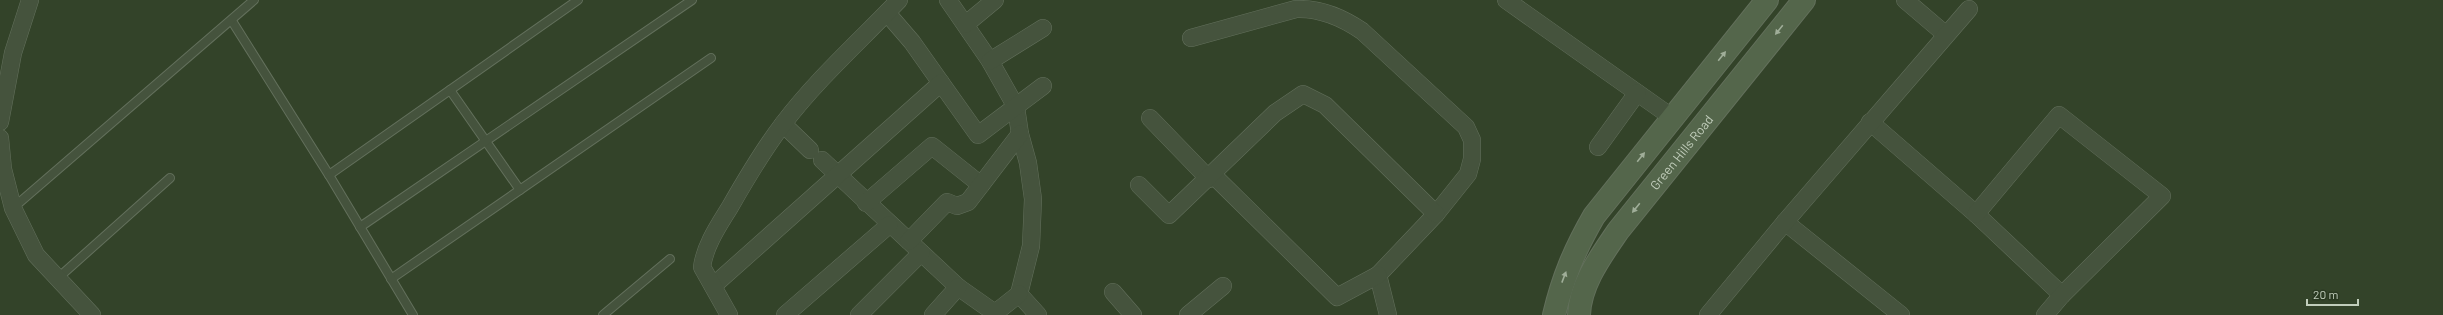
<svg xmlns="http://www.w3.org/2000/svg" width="2443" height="315" viewBox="0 0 2443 315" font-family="Barlow,sans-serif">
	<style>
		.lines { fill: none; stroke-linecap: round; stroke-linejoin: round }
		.lane-casing { stroke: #63705c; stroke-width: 10 }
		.street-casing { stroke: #63705c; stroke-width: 18 }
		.secondary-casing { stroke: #63705c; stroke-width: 24 }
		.lane { stroke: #45533d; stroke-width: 8 }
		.street { stroke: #45533d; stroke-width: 17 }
		.secondary { stroke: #54664b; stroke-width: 22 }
		.oneway { fill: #a0ae99 }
		.labels { text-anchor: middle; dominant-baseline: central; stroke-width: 3; stroke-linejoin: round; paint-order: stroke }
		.street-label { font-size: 13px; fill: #c1cdbb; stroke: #2a3922 }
	</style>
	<rect width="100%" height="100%" fill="#334329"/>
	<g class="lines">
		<defs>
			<g id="lane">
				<path d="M232,21L329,175"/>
				<path d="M450,90L520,190"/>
				<path d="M13,208L254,0"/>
				<path d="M360,227L692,0"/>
				<path d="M58,278L170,178"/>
				<path d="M391,279L711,58"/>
				<path d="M413,315L329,175L578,0"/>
				<path d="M603,315L670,259"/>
			</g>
			<g id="street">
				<path d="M948,0L990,61L1016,107L1020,134L1028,163L1033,199L1031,246L1019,294L1038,315"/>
				<path d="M1506,0L1673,118"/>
				<path d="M1905,0L1945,34"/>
				<path d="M887,13L912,42L941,83"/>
				<path d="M966,24L995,0"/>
				<path d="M1191,38L1296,9C1319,8 1343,18 1362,31L1466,127L1472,140V159L1468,174L1436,214L1378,275L1388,315"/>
				<path d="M990,61L1043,28"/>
				<path d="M1150,118L1209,179"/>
				<path d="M0,122L13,53L30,0"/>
				<path d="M1870,122L1976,214L2062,295"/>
				<path d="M783,124L810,150"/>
				<path d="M0,138L3,169L13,208L36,255L92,315"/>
				<path d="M1598,147L1637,93"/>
				<path d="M822,160L958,287L995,313L1019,294"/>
				<path d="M1213,175L1337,297L1378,275"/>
				<path d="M1139,185L1169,215L1275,113L1303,94L1325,105L1436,214"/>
				<path d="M866,203L932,146L981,185"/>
				<path d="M1976,214L2059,115L2162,196L2062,295L2045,315"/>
				<path d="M1785,222L1901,315"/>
				<path d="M909,241L947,202L957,206L968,202L1020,134"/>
				<path d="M713,286L941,83L978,135L1043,86"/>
				<path d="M1113,292L1133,315"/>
				<path d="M729,315L702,267C705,245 719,225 730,207C746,179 763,150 783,124C817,79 860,41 899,0"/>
				<path d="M785,315L889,225"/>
				<path d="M859,315L921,253"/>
				<path d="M933,315L958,287"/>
				<path d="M1188,315L1223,286"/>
				<path d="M1708,315L1785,222L1969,9"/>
			</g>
			<g id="secondary">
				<path d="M1554,315C1563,277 1575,249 1594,216L1767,0"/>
				<path id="s1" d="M1579,315C1580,284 1601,256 1618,231L1804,0"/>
			</g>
		</defs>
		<use href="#lane" class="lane-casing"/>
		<use href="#street" class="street-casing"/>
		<use href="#secondary" class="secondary-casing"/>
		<use href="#lane" class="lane"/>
		<use href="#street" class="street"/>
		<use href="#secondary" class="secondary"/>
	</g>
	<defs><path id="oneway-solid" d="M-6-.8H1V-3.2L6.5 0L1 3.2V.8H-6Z"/></defs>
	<g class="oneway">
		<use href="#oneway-solid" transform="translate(1779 30) rotate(129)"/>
		<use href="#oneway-solid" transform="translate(1722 56) rotate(-51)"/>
		<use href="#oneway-solid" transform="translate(1641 157) rotate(-51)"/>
		<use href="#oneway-solid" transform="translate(1636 208) rotate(129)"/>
		<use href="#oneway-solid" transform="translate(1564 277) rotate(-69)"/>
	</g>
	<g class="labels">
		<g class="street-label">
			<text stroke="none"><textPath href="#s1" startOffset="195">Green Hills Road</textPath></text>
		</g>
	</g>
	<path d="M2307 299v6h51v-6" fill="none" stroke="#c1cdbb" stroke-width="2"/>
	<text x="2313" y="299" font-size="12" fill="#c1cdbb" stroke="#2a3922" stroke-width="3" paint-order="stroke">20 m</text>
</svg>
